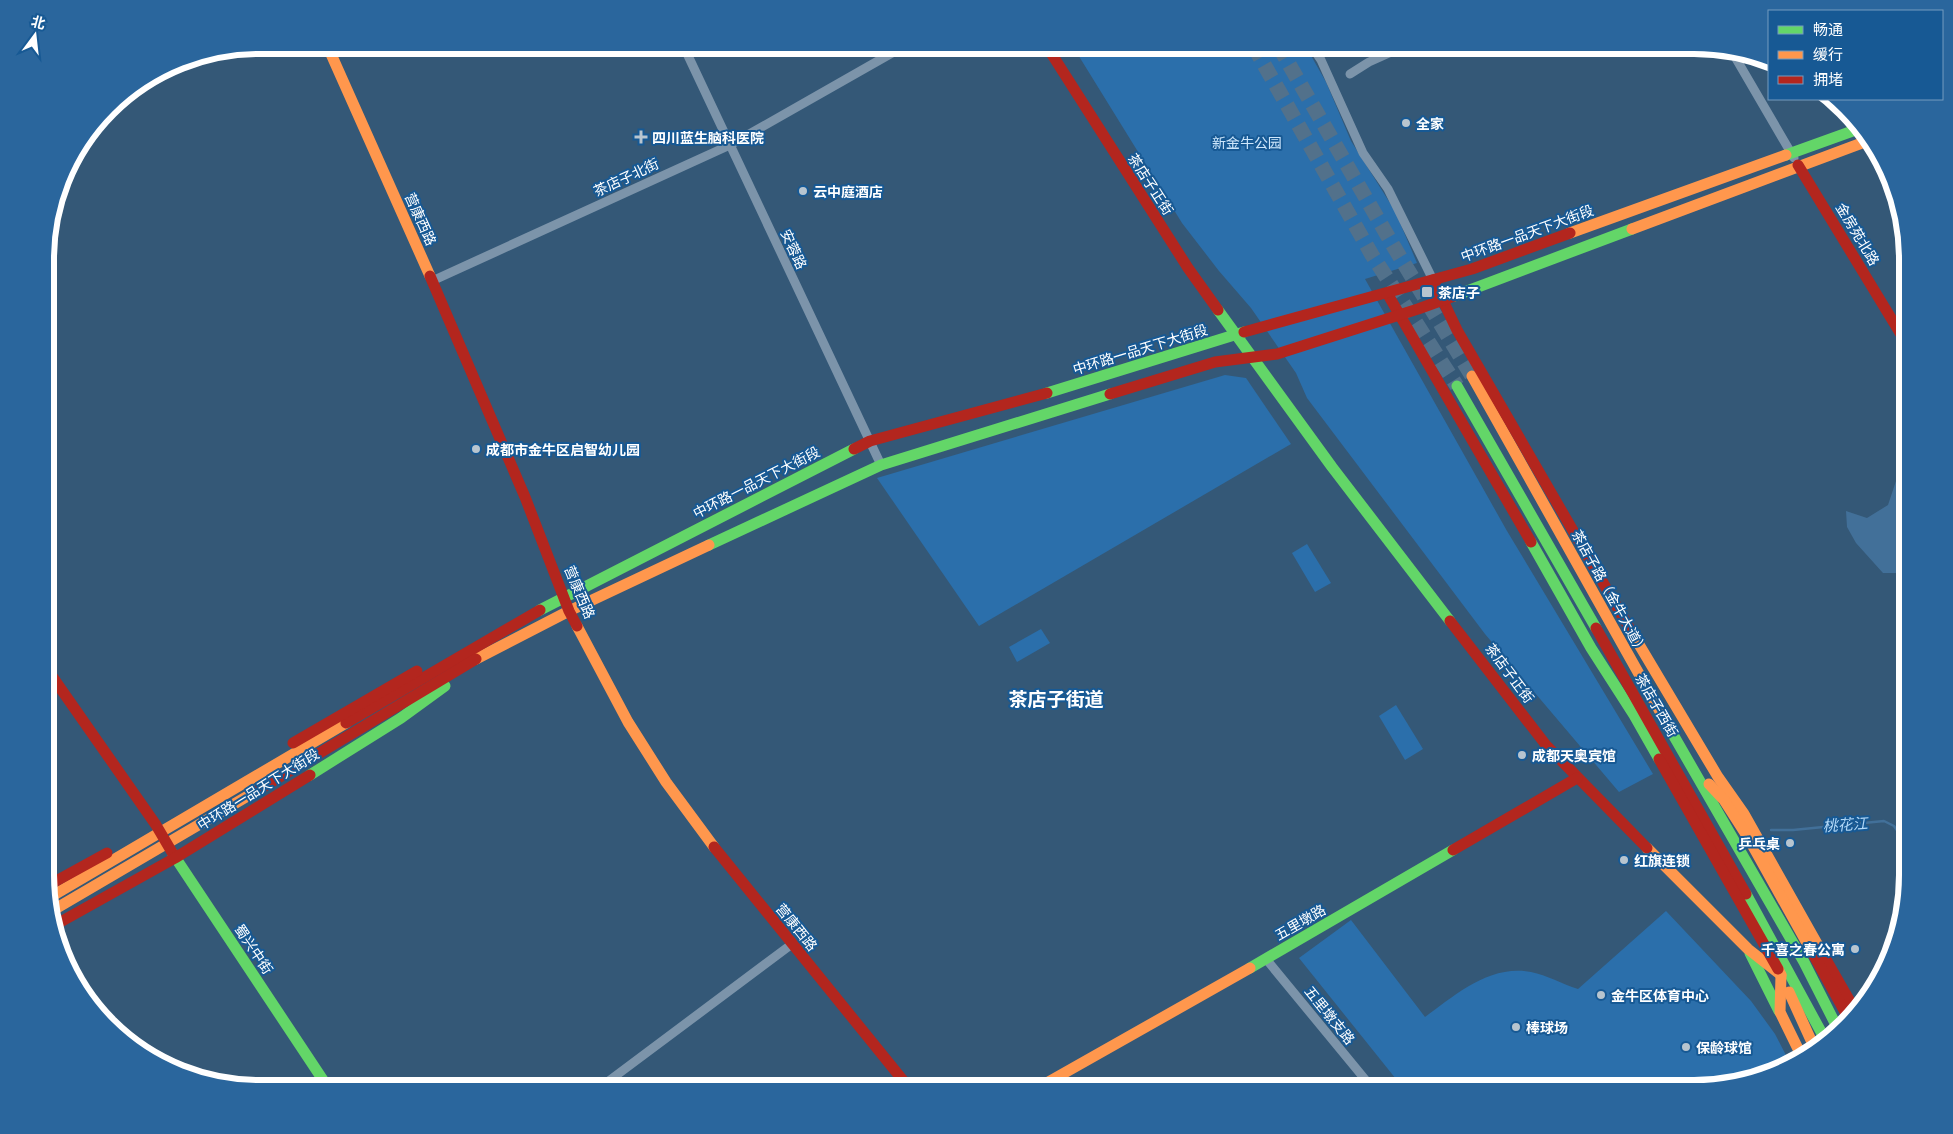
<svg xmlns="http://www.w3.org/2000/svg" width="1953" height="1134" viewBox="0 0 1953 1134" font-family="'Open Sans','Noto Sans SC',sans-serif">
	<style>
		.green { fill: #2b6fab }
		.water { fill: #427099 }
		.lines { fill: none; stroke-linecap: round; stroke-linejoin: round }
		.stream { stroke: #427099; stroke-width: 2.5 }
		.highway-tunnel { stroke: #52718b; stroke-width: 15; stroke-dasharray: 15 8; stroke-linecap: butt }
		.street { stroke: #7c94aa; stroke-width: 9 }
		.fast { stroke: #63d668; stroke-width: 11 }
		.slow { stroke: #ff974d; stroke-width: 11 }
		.jam { stroke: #b3261e; stroke-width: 11 }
		.poi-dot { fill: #b8c5cf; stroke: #175994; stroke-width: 2 }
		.labels { text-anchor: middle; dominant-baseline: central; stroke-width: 4; stroke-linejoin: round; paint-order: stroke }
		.poi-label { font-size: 14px; font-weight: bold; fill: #fff; stroke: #175994; text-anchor: start }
		.park-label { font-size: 14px; fill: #cee7fc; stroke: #175994 }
		.street-label { font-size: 14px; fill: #fff; stroke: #175994 }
		.water-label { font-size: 15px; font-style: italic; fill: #b3d9f8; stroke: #175994 }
		.district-label { font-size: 19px; font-weight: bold; fill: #fff; stroke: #175994 }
		.rim { fill: none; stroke: #fff; stroke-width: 6 }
	</style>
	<rect width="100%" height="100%" fill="#345877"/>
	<g class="green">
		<path d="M1072,45H1305L1326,82L1351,141L1395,211L1417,263L1365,279L1507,531L1653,774L1619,792L1485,634L1307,398L1296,373L1251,308L1219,271L1182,223Z"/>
		<path d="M1225,375L1246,378L1291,444L979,626L877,478Z"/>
		<path d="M1307,544L1331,583L1315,592L1292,553Z"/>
		<path d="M1041,629L1050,643L1017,662L1009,647Z"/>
		<path d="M1396,705L1423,749L1405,760L1379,716Z"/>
		<path d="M1666,911L1751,1001L1775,1034L1790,1063L1708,1089H1404L1299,958L1351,920L1425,1017C1455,995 1490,964 1531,972C1547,975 1562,984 1578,989Z"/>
	</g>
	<path class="water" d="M1900,469L1908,491V573H1883L1856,543L1847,527L1846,511L1867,518L1888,505Z"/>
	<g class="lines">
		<path class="stream" d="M1771,830H1793L1884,821L1894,826L1908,846"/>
		<g class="highway-tunnel">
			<path d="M1253,45L1372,255L1457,386"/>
			<path d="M1278,45L1394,247L1472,376"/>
		</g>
		<g class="street">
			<path d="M683,45L881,465"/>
			<path d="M1311,45L1321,60L1363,153L1388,189L1433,280"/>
			<path d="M1731,50L1794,158"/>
			<path d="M1350,74L1369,62L1407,45"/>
			<path d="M432,281L730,145L906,45"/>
			<path d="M1266,959L1373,1089"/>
			<path d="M314,1089L324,1081"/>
			<path d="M598,1089L792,944"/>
		</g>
		<g class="fast">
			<path d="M1786,155L1861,128"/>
			<path d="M1454,296L1632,229"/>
			<path d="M1218,310L1332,467L1450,621"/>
			<path d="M1457,386L1596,628"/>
			<path d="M1047,393L1244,332"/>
			<path d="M1531,542L1591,648L1634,715L1659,759"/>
			<path d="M709,545L881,465L1110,394"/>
			<path d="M540,610L854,449"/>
			<path d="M1671,731L1804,962L1839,1031"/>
			<path d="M310,775L401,718L445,686"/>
			<path d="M173,854L329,1089"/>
			<path d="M1746,894L1826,1041"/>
			<path d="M1750,953L1779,1011"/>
			<path d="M1250,968L1453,850"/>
		</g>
		<g class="slow">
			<path d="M327,45L430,276"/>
			<path d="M1632,229L1870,140"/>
			<path d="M1570,233L1786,155"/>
			<path d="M1472,376L1671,731"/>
			<path d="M577,626L628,722L666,782L714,847"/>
			<path d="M1631,631L1718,777L1744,814L1820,949"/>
			<path d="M476,659L569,611L709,545"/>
			<path d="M1709,784L1724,800L1749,839L1812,952"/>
			<path d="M1647,848L1748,949L1781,975"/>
			<path d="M47,899L346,723"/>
			<path d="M50,912L258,790"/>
			<path d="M1778,969L1781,975L1780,1012L1803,1059"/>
			<path d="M1789,992L1815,1049"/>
			<path d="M1036,1089L1250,968"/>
		</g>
		<g class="jam">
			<path d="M1046,45L1188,268L1218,310"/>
			<path d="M1798,165L1908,346"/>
			<path d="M430,276L525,497L569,611L577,626"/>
			<path d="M1433,280L1457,330L1631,631"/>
			<path d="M1387,293L1531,542"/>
			<path d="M1244,332L1472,269L1570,233"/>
			<path d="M1110,394L1215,362L1277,354L1418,309L1454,296"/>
			<path d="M854,449L870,441L1047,393"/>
			<path d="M1450,621L1546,745L1647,848"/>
			<path d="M1596,628L1746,894"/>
			<path d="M47,669L156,825L173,854"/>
			<path d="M346,723L540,610"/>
			<path d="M293,743L417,671"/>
			<path d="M1659,759L1778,969"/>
			<path d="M258,790L476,659"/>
			<path d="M714,847L910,1089"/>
			<path d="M1453,850L1577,778"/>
			<path d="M47,886L107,853"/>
			<path d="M55,925L175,858L310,775"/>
			<path d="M1820,949L1856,1012"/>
			<path d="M1812,952L1850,1021"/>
		</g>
	</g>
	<g class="poi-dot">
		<circle cx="1406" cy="123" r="5"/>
		<path d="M638.5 129.5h5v5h5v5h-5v5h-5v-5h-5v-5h5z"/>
		<circle cx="803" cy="191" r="5"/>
		<rect x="1421" y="286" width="12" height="12" rx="2.5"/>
		<circle cx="476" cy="449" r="5"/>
		<circle cx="1522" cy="755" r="5"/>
		<circle cx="1790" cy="843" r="5"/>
		<circle cx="1624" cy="860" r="5"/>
		<circle cx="1855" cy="949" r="5"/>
		<circle cx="1601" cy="995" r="5"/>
		<circle cx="1516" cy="1027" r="5"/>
		<circle cx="1686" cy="1047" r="5"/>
	</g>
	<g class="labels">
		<g class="poi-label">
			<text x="1416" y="123">全家</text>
			<text x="652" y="137">四川蓝生脑科医院</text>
			<text x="813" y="191">云中庭酒店</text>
			<text x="1438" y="292">茶店子</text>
			<text x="486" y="449">成都市金牛区启智幼儿园</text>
			<text x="1532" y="755">成都天奥宾馆</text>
			<text x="1780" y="843" text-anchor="end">乒乓桌</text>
			<text x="1634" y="860">红旗连锁</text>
			<text x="1845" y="949" text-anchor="end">千喜之春公寓</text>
			<text x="1611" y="995">金牛区体育中心</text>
			<text x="1526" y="1027">棒球场</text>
			<text x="1696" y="1047">保龄球馆</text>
		</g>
		<g class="park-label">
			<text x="1247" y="142">新金牛公园</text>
		</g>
		<g class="street-label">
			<text transform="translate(626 177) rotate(-25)">茶店子北街</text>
			<text transform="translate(1151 184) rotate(57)">茶店子正街</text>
			<text transform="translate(421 219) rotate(66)">营康西路</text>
			<text transform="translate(1527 233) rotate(-20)">中环路一品天下大街段</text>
			<text transform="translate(1858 234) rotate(59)">金房苑北路</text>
			<text transform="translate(794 249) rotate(65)">安蓉路</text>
			<text transform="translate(1140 349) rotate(-17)">中环路一品天下大街段</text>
			<text transform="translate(756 482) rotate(-27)">中环路一品天下大街段</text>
			<text transform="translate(580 592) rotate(67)">营康西路</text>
			<text transform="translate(1610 592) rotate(61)">茶店子路（金牛大道）</text>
			<text transform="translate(1510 673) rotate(53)">茶店子正街</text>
			<text transform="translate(1657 705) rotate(60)">茶店子西街</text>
			<text transform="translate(258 789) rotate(-32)">中环路一品天下大街段</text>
			<text transform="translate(1300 922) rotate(-30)">五里墩路</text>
			<text transform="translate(797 927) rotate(51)">营康西路</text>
			<text transform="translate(254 949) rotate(56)">蜀兴中街</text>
			<text transform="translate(1330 1015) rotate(51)">五里墩支路</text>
		</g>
		<g class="water-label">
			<text transform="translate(1845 824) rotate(-4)">桃花江</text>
		</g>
		<g class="district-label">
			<text x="1056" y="699">茶店子街道</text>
		</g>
	</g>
	<path d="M0 0H1953V1134H0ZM259 54H1694A205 205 0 0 1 1899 259V875A205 205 0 0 1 1694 1080H259A205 205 0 0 1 54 875V259A205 205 0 0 1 259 54Z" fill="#2a669d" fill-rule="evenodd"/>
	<path class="rim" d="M259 54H1694A205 205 0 0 1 1899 259V875A205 205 0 0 1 1694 1080H259A205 205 0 0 1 54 875V259A205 205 0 0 1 259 54Z"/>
	<rect x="1768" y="10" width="175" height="90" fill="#175994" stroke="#749bbf"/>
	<rect x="1778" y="26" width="25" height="8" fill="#63d668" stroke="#749bbf"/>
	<text x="1813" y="35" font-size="15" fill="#ffffff">畅通</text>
	<rect x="1778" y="51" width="25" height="8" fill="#ff974d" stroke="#749bbf"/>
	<text x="1813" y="60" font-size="15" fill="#ffffff">缓行</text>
	<rect x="1778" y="76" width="25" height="8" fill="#b3261e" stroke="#749bbf"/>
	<text x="1813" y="85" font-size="15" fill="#ffffff">拥堵</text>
	<g transform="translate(35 35) rotate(15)" stroke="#175994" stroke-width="4" paint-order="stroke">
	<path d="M0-4L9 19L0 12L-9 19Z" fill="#ffffff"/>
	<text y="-8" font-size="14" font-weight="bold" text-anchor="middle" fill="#ffffff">北</text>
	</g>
</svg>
